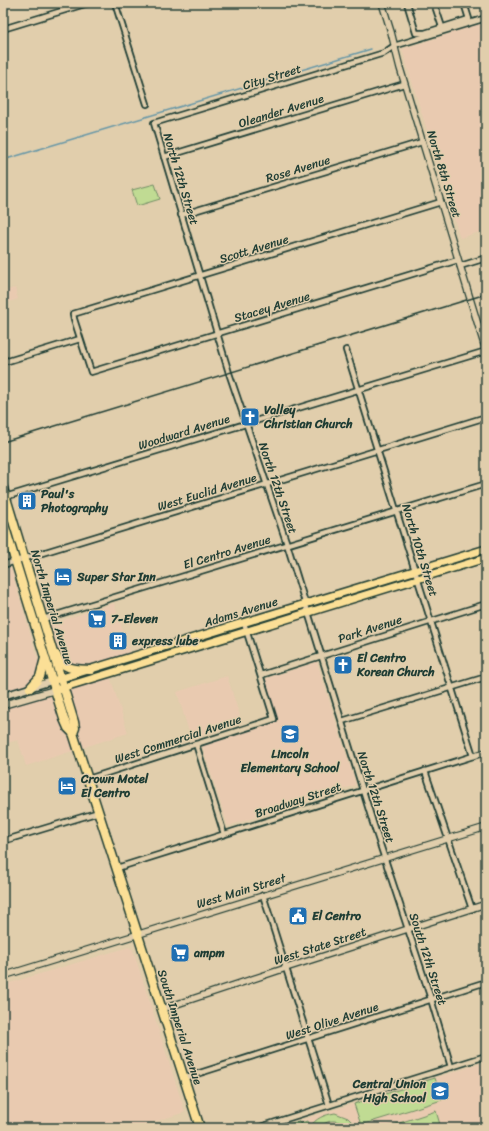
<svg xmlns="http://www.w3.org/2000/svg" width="489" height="1131" viewBox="0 0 489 1131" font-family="Sriracha,sans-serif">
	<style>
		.built { fill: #e9cab0 }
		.green { fill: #c0db93; stroke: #708c64 }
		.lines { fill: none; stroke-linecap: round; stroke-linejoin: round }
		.stream { stroke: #6596a7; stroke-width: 1.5 }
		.minor-casing { stroke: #1f3d34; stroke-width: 8 }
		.tertiary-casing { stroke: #1f3d34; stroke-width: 8 }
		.secondary-casing { stroke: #1f3d34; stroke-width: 9 }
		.primary-casing { stroke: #1f3d34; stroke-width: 10 }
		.trunk-casing { stroke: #1f3d34; stroke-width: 11 }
		.minor { stroke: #e1ceac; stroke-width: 4.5 }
		.tertiary { stroke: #e1ceac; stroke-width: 5.5 }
		.secondary { stroke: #e1ceac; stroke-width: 6 }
		.primary { stroke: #fbdf96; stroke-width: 7 }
		.trunk { stroke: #fbdf96; stroke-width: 8 }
		.rail { stroke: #1f3d34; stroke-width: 1.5 }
		.labels { text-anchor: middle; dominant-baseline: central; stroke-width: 3; stroke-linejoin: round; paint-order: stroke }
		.street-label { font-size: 12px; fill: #1f3d34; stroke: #e1ceac }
		.poi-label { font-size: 12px; font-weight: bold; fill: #1f3d34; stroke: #e1ceac; text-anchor: start }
	</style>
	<rect width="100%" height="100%" fill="#e1ceac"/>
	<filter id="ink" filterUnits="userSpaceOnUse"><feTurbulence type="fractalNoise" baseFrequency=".025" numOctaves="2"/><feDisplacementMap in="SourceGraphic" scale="8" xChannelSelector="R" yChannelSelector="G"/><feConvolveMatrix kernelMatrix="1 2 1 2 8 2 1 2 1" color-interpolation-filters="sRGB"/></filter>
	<g filter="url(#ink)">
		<g class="built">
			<path d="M486,22V230L460,238L402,49Z"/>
			<path d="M15,288L18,299L3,304V291Z"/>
			<path d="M3,542L45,683L3,696Z"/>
			<path d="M114,603L134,666L109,673L128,733L26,766L18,740L3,744V705L63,687L45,626Z"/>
			<path d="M317,662L356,785L228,826L202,746L278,722L264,679Z"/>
			<path d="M227,676L242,723L191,739L177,692Z"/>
			<path d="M129,947L133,950L185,1112L135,1128H3V985Z"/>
			<path d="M486,1062V1128H276L435,1078Z"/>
		</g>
		<g class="green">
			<path d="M155,184L160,199L137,206L132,190Z"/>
			<path d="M435,1078L442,1100L361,1125L354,1104Z"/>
			<path d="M436,1111L441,1128H384Z"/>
			<path d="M335,1113L348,1118L358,1128C342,1128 336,1112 319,1128H303L301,1123L307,1121L310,1127C316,1118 324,1115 335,1113Z"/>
			<path d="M299,1121L302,1128H276Z"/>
		</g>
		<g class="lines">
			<path class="stream" d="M3,160L371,49"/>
			<defs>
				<g id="minor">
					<path d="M115,3L147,104"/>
					<path d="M407,3L416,33H425L469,19L464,3"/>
					<path d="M434,3L442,27"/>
					<path d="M3,29L88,3"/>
					<path d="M164,157L404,84"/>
					<path d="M441,202L73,314L74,319L91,372L458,260"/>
					<path d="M181,215L422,142"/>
					<path d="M460,266L486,258"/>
					<path d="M346,350L473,756"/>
					<path d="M3,359L8,361L80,339"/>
					<path d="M5,497L486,351"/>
					<path d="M3,565L486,417"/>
					<path d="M43,619L486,484"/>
					<path d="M261,675L486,604"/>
					<path d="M342,721L486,677"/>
					<path d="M196,744L224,834"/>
					<path d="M425,771L472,909"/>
					<path d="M88,779L274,719L244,623"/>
					<path d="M3,841L99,812"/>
					<path d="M117,868L486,752"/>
					<path d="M263,895L329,1105"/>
					<path d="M451,1067L431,999L373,823L287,544L229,373L154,123L384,53L394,46L486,18"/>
					<path d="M184,1078L486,982"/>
					<path d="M257,1128L486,1056"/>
				</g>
				<g id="tertiary">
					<path d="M382,3L391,32L400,68L486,351"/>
					<path d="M3,976L486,827"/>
					<path d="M162,1009L286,968L486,904"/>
				</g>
				<g id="secondary">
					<path d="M3,696L52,681"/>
					<path d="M3,705L55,690"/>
				</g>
				<g id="primary">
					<path d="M52,681L486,549"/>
					<path d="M55,690L486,558"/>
				</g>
				<g id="trunk">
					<path d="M3,488L74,722L75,728L73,733"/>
					<path d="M3,521L64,719L68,728L73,733L200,1128"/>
					<path d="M56,655C63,670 76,669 91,670"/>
					<path d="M30,688L40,677L45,658"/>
				</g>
			</defs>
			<use href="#minor" class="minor-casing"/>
			<use href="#tertiary" class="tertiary-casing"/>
			<use href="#secondary" class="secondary-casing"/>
			<use href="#primary" class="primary-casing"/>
			<use href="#trunk" class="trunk-casing"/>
			<use href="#minor" class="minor"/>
			<use href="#tertiary" class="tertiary"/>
			<use href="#secondary" class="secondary"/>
			<use href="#primary" class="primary"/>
			<use href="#trunk" class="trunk"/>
			<path class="rail" d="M3,442L486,294"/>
		</g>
	</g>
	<defs>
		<symbol id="church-square" viewBox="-11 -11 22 22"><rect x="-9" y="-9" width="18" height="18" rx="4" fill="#1f6fb2" stroke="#e1ceac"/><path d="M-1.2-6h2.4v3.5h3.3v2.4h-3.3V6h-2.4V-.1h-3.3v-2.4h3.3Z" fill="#fff"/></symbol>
		<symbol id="building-square" viewBox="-11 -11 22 22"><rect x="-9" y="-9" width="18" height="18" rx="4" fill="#1f6fb2" stroke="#e1ceac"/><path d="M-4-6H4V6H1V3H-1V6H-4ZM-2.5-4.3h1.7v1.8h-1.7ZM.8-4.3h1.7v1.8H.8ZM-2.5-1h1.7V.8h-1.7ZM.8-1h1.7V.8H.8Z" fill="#fff"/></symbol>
		<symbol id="hotel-square" viewBox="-11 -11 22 22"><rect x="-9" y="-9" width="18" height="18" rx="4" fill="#1f6fb2" stroke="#e1ceac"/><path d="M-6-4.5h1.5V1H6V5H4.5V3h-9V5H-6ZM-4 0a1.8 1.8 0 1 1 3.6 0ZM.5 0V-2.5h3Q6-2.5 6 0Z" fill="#fff"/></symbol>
		<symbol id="supermarket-square" viewBox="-11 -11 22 22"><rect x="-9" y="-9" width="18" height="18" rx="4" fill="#1f6fb2" stroke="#e1ceac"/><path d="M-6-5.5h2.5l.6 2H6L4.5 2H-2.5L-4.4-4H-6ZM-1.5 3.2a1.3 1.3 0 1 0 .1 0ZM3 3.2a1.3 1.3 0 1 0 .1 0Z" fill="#fff"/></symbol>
		<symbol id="school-square" viewBox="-11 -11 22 22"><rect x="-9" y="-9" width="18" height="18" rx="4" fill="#1f6fb2" stroke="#e1ceac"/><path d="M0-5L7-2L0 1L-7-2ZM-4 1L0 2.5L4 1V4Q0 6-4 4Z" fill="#fff"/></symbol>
		<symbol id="civic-square" viewBox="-11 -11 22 22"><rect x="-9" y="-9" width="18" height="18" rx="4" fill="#1f6fb2" stroke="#e1ceac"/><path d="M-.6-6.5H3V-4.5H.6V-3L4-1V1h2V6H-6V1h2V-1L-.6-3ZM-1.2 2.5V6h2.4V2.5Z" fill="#fff"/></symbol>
	</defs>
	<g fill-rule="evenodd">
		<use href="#church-square" x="239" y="406" width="22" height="22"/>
		<use href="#building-square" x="16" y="490" width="22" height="22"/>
		<use href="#hotel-square" x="52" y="566" width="22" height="22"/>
		<use href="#supermarket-square" x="86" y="608" width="22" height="22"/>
		<use href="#building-square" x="107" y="630" width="22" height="22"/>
		<use href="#church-square" x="332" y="654" width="22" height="22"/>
		<use href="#school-square" x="279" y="723" width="22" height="22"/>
		<use href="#hotel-square" x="56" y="775" width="22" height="22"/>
		<use href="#civic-square" x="287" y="905" width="22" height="22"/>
		<use href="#supermarket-square" x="169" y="942" width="22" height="22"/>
		<use href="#school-square" x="429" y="1080" width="22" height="22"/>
	</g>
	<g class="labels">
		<g class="street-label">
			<text transform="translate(272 77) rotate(-17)">City Street</text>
			<text transform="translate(281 111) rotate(-17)">Oleander Avenue</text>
			<text transform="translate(298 169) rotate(-17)">Rose Avenue</text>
			<text transform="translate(444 174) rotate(73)">North 8th Street</text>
			<text transform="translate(181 179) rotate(73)">North 12th Street</text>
			<text transform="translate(254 249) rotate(-17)">Scott Avenue</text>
			<text transform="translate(272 307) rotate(-17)">Stacey Avenue</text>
			<text transform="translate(184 432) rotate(-17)">Woodward Avenue</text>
			<text transform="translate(278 488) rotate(71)">North 12th Street</text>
			<text transform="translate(207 492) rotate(-17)">West Euclid Avenue</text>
			<text transform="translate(420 550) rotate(73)">North 10th Street</text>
			<text transform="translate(227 552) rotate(-17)">El Centro Avenue</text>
			<text transform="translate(52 607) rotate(73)">North Imperial Avenue</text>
			<text transform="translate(241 612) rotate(-17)">Adams Avenue</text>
			<text transform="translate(370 629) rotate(-18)">Park Avenue</text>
			<text transform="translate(178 739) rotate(-18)">West Commercial Avenue</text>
			<text transform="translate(376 797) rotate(72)">North 12th Street</text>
			<text transform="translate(298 800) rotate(-18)">Broadway Street</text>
			<text transform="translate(241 891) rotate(-17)">West Main Street</text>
			<text transform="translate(320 946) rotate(-18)">West State Street</text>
			<text transform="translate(428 959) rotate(72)">South 12th Street</text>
			<text transform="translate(332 1021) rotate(-18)">West Olive Avenue</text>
			<text transform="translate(180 1027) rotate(72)">South Imperial Avenue</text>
		</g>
		<g class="poi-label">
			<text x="264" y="410">Valley<tspan x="264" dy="14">Christian Church</tspan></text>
			<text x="41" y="494">Paul's<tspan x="41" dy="14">Photography</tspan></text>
			<text x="77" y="577">Super Star Inn</text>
			<text x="111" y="619">7-Eleven</text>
			<text x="132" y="641">express lube</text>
			<text x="357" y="658">El Centro<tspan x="357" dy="14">Korean Church</tspan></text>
			<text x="290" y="754" text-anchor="middle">Lincoln<tspan x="290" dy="14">Elementary School</tspan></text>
			<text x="81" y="779">Crown Motel<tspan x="81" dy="14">El Centro</tspan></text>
			<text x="312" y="916">El Centro</text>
			<text x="194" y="953">ampm</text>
			<text x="426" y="1084" text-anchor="end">Central Union<tspan x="426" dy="14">High School</tspan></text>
		</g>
	</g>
	<rect width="489" height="1131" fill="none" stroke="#e1ceac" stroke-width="16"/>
	<rect x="8" y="8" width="473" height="1115" fill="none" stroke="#1f3d34" stroke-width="1.5" filter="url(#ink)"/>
</svg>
